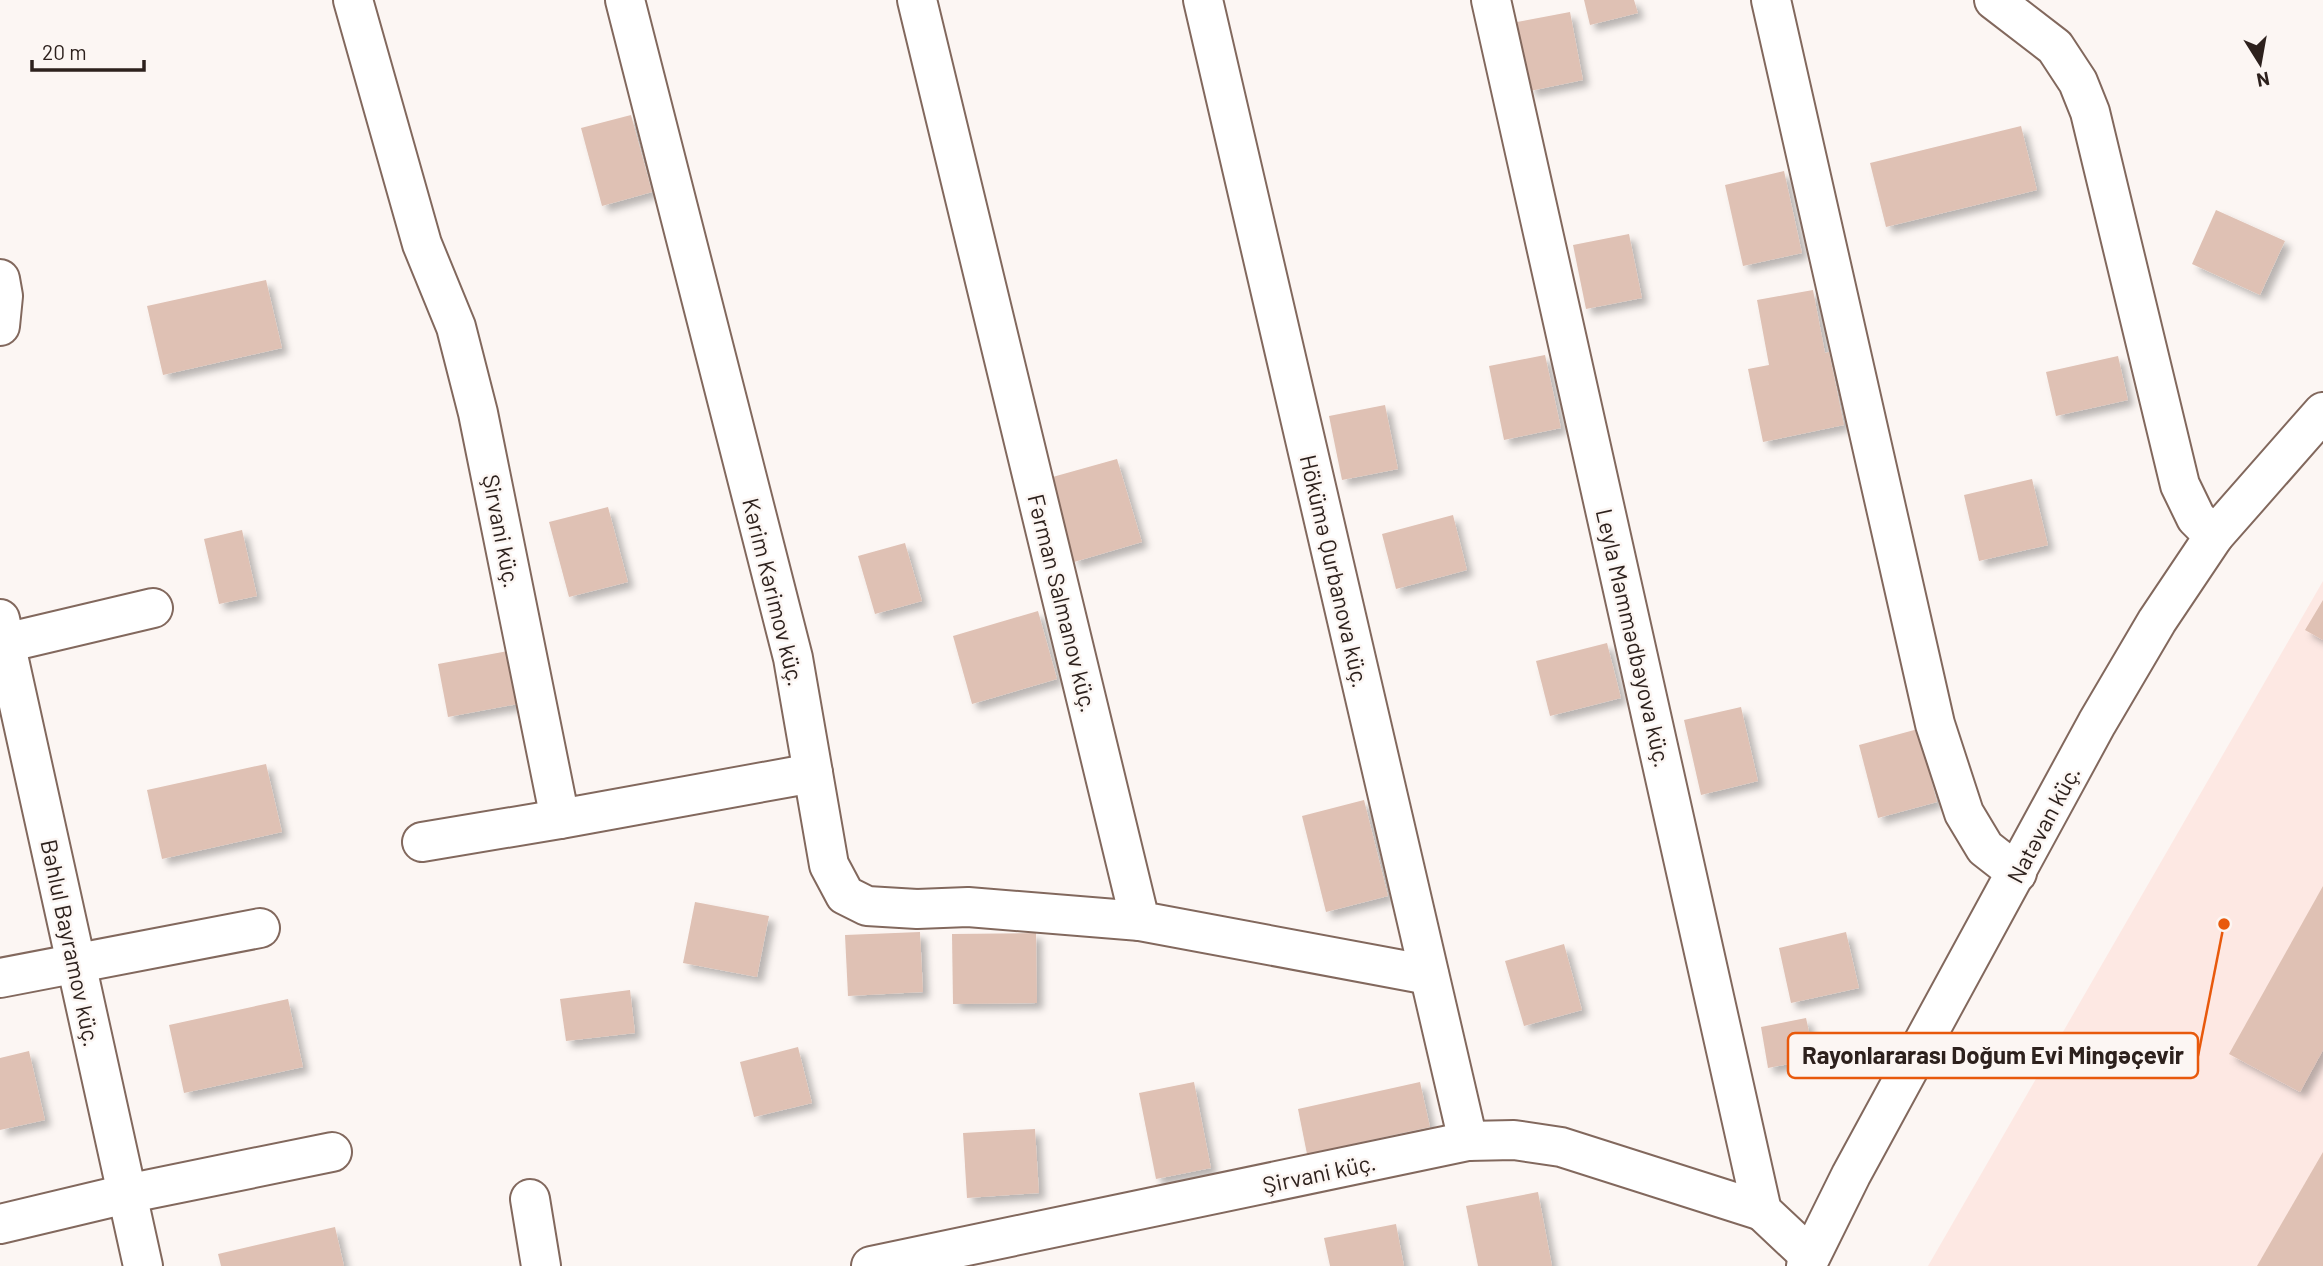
<svg xmlns="http://www.w3.org/2000/svg" width="2323" height="1266" viewBox="0 0 2323 1266" font-family="Barlow,sans-serif">
	<style>
		.medical { fill: #fde8e3 }
		.building { fill: #dfc1b4; filter: url(#shadow) }
		.lines { fill: none; stroke-linecap: round; stroke-linejoin: round }
		.minor-casing { stroke: #82685d; stroke-width: 42 }
		.tertiary-casing { stroke: #82685d; stroke-width: 42 }
		.minor { stroke: #fff; stroke-width: 38 }
		.tertiary { stroke: #fff; stroke-width: 38 }
		.labels { text-anchor: middle; dominant-baseline: central; stroke-width: 5; stroke-linejoin: round; paint-order: stroke }
		.street-label { font-size: 23px; fill: #2d211d; stroke: #fcf6f3 }
		.leader { fill: none; stroke: #e8590c; stroke-width: 2.5 }
		.callout-dot { fill: #e8590c; stroke: #fcf6f3; stroke-width: 2.5 }
		.callout { fill: #fcf6f3; stroke: #e8590c; stroke-width: 2.5 }
		.callout-label { font-size: 24px; text-anchor: middle; font-weight: bold; fill: #2d211d }
	</style>
	<defs>
		<filter id="shadow"><feDropShadow dx="6" dy="6" stdDeviation="3.5" flood-color="#0004"/></filter>
	</defs>
	<rect width="100%" height="100%" fill="#fcf6f3"/>
	<path class="medical" d="M2323,581V1266H1928Z"/>
	<g class="building">
		<path d="M1584,0H1634L1638,13L1590,25Z"/>
		<path d="M1570,12L1583,80L1530,91L1517,22Z"/>
		<path d="M631,115L652,192L602,206L581,128Z"/>
		<path d="M2021,126L2037,190L1886,227L1870,163Z"/>
		<path d="M1784,171L1802,253L1743,266L1725,185Z"/>
		<path d="M2216,210L2285,241L2260,295L2192,264Z"/>
		<path d="M1629,234L1642,298L1586,309L1573,245Z"/>
		<path d="M266,280L282,348L163,375L147,306Z"/>
		<path d="M1813,290L1825,353L1829,352L1844,425L1763,442L1748,369L1769,365L1757,300Z"/>
		<path d="M1545,355L1561,428L1504,440L1489,366Z"/>
		<path d="M2118,356L2128,400L2056,416L2046,372Z"/>
		<path d="M1385,405L1398,469L1342,480L1329,416Z"/>
		<path d="M1117,459L1142,542L1074,562L1049,478Z"/>
		<path d="M2032,479L2048,545L1979,561L1964,495Z"/>
		<path d="M608,507L628,582L569,597L549,522Z"/>
		<path d="M1453,515L1467,570L1396,589L1382,534Z"/>
		<path d="M242,530L257,596L219,604L204,539Z"/>
		<path d="M905,543L922,601L875,614L858,556Z"/>
		<path d="M2323,600V640L2305,630Z"/>
		<path d="M1038,611L1057,679L972,704L953,636Z"/>
		<path d="M1607,643L1621,698L1550,716L1536,661Z"/>
		<path d="M508,651L518,704L448,717L438,664Z"/>
		<path d="M1741,707L1758,781L1701,795L1684,720Z"/>
		<path d="M1918,729L1937,802L1878,818L1859,745Z"/>
		<path d="M266,764L282,832L162,859L147,790Z"/>
		<path d="M1364,800L1388,896L1326,912L1302,816Z"/>
		<path d="M2323,886V1050L2300,1092L2229,1054Z"/>
		<path d="M695,902L769,916L757,977L683,963Z"/>
		<path d="M920,932L923,992L848,996L845,935Z"/>
		<path d="M1846,932L1859,988L1791,1003L1779,948Z"/>
		<path d="M1036,933L1037,1003L953,1004L952,934Z"/>
		<path d="M1564,944L1582,1010L1524,1026L1505,961Z"/>
		<path d="M630,990L635,1033L566,1041L560,999Z"/>
		<path d="M288,999L303,1067L184,1093L169,1025Z"/>
		<path d="M1806,1018L1815,1059L1768,1068L1761,1027Z"/>
		<path d="M798,1047L812,1103L754,1117L740,1062Z"/>
		<path d="M29,1051L45,1120L0,1130V1058Z"/>
		<path d="M1194,1082L1211,1168L1156,1179L1139,1093Z"/>
		<path d="M1420,1082L1430,1127L1307,1154L1298,1109Z"/>
		<path d="M1035,1129L1039,1193L967,1198L963,1133Z"/>
		<path d="M2323,1152V1266H2257Z"/>
		<path d="M1538,1192L1552,1266H1478L1466,1206Z"/>
		<path d="M1396,1224L1404,1266H1330L1324,1238Z"/>
		<path d="M335,1227L344,1266H221L218,1254Z"/>
	</g>
	<g class="lines">
		<defs>
			<g id="minor">
				<path d="M353,0L422,244L456,327L478,413L560,819L813,773"/>
				<path d="M625,0L793,658L829,865L845,895L867,906L917,909L968,907L1140,921"/>
				<path d="M917,0L1140,921L1429,975"/>
				<path d="M1203,0L1468,1141"/>
				<path d="M1491,0L1762,1211L1810,1256"/>
				<path d="M1771,0L1935,724L1964,813L1985,848L2017,873"/>
				<path d="M1994,0L2055,47L2078,82L2090,112L2180,485L2196,518L2214,536"/>
				<path d="M0,279L3,296L0,326"/>
				<path d="M0,619L143,1266"/>
				<path d="M5,643L153,608"/>
				<path d="M422,842L560,819"/>
				<path d="M0,978L260,928"/>
				<path d="M530,1199L541,1266"/>
				<path d="M0,1224L126,1194L332,1152"/>
				<path d="M871,1266L1468,1141L1514,1140L1561,1147L1762,1211"/>
			</g>
			<path id="tertiary" d="M1806,1266L1851,1175L2097,723L2157,621L2214,536L2323,412"/>
		</defs>
		<use href="#minor" class="minor-casing"/>
		<use href="#tertiary" class="tertiary-casing"/>
		<use href="#minor" class="minor"/>
		<use href="#tertiary" class="tertiary"/>
	</g>
	<g class="labels">
		<g class="street-label">
			<text transform="translate(502 531) rotate(79)">Şirvani küç.</text>
			<text transform="translate(1335 571) rotate(77)">Hökümə Qurbanova küç.</text>
			<text transform="translate(774 592) rotate(76)">Kərim Kərimov küç.</text>
			<text transform="translate(1063 603) rotate(76)">Fərman Salmanov küç.</text>
			<text transform="translate(1634 638) rotate(77)">Leyla Məmmədbəyova küç.</text>
			<text transform="translate(2043 824) rotate(-62)">Natəvan küç.</text>
			<text transform="translate(71 943) rotate(78)">Bəhlul Bayramov küç.</text>
			<text transform="translate(1319 1173) rotate(-12)">Şirvani küç.</text>
		</g>
	</g>
	<path class="leader" d="M2224 924L2198 1056"/>
	<circle class="callout-dot" cx="2224" cy="924" r="7"/>
	<rect class="callout" x="1788" y="1033" width="410" height="45" rx="7"/>
	<g class="callout-label">
		<text x="1993" y="1064">Rayonlararası Doğum Evi Mingəçevir</text>
	</g>
	<g transform="translate(2260 63) rotate(169)" stroke="#fcf6f3" stroke-width="5" paint-order="stroke">
	<path d="M0-5L12 26L0 18L-12 26Z" fill="#2d211d"/>
	<text y="-10" font-size="19" font-weight="bold" text-anchor="middle" fill="#2d211d">N</text>
	</g>
	<path d="M32 60v10h112v-10" fill="none" stroke="#2d211d" stroke-width="3.5"/>
	<text x="42" y="60" font-size="21" fill="#2d211d" stroke="#fcf6f3" stroke-width="5" paint-order="stroke">20 m</text>
</svg>
